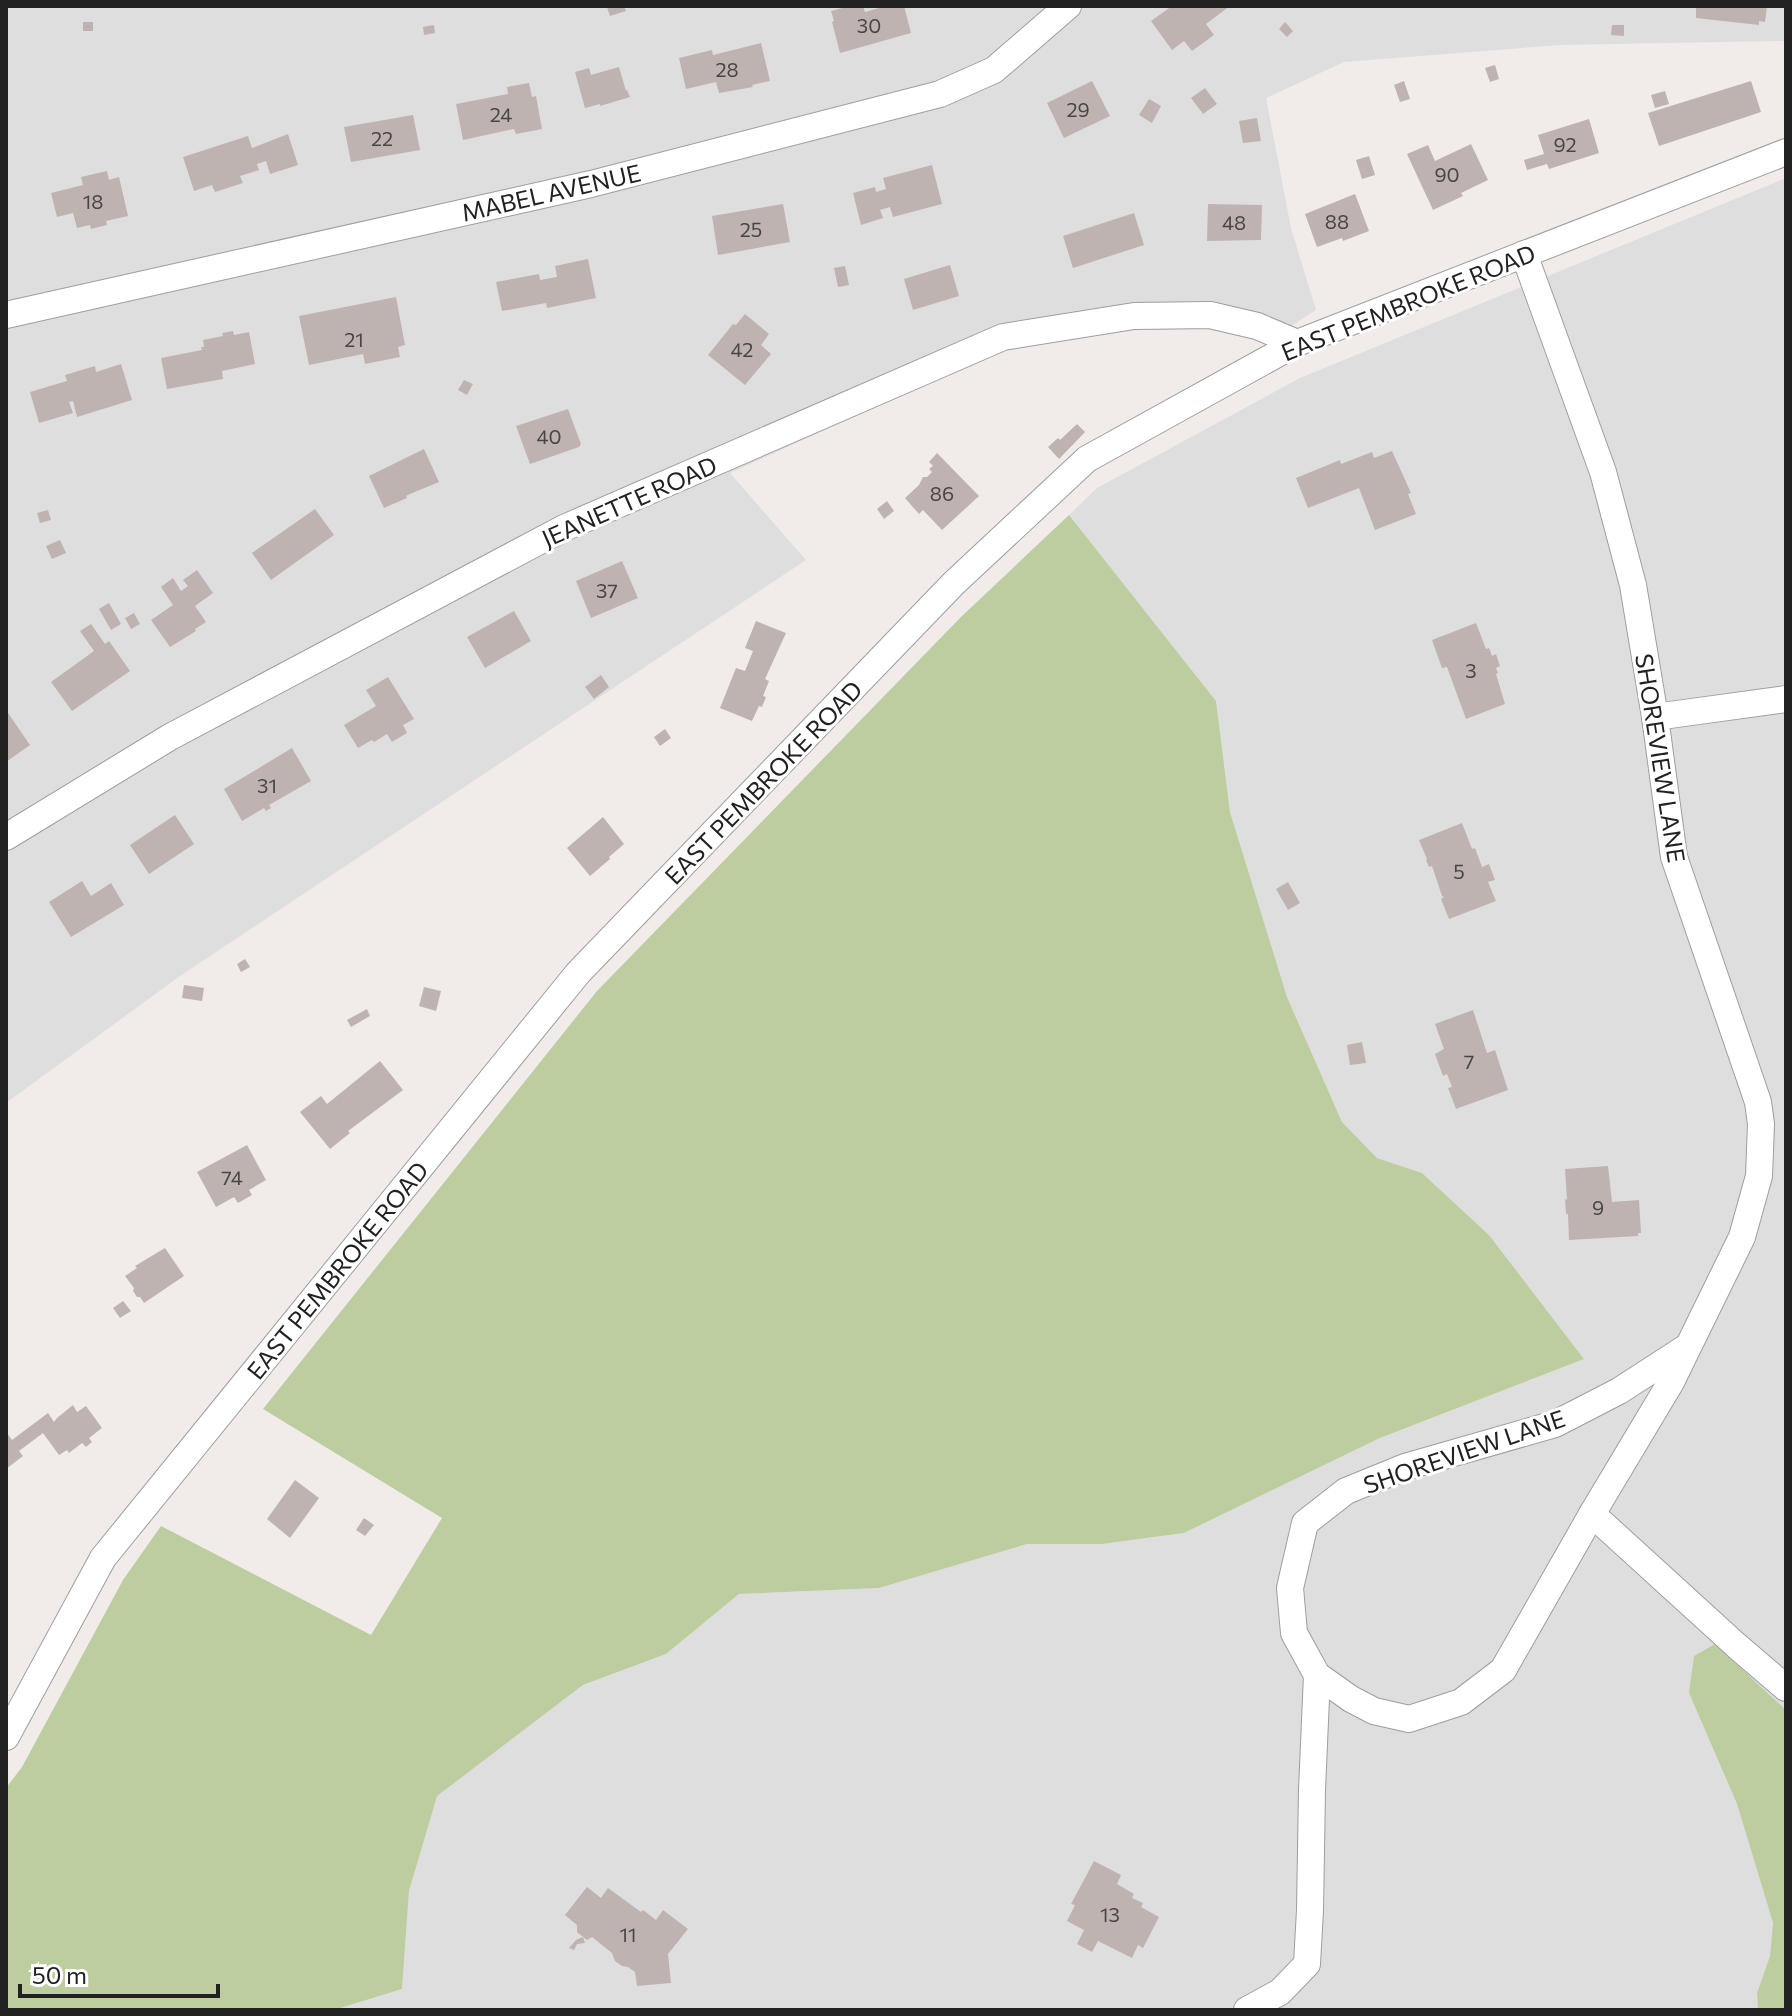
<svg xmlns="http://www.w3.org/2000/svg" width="1792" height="2016" viewBox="0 0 1792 2016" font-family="Commissioner,sans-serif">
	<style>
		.residential { fill: #dfdedf }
		.forest { fill: #bccda0 }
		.building { fill: #beb3b1 }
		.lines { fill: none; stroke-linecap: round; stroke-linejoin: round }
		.minor-casing { stroke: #9e9e9e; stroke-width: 28 }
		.minor { stroke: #fff; stroke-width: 26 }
		.labels { text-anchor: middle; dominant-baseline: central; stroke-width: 6; stroke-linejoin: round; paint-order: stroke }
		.number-label { font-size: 20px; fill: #484645 }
		.street-label { font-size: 24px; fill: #212121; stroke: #fff }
	</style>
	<rect width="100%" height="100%" fill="#f1ece9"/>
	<g class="residential">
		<path d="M6,6H1786V41L1560,45L1344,62L1266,98L1291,228L1316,310L1266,342L1207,329L1128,330L1003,350L730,473L806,560L180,976L6,1103Z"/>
		<path d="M1786,178V1710L1715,1644L1689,1693L1737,1804L1773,1923L1770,1956L1757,1993L1758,2010H334L402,1989L409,1891L436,1796L583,1685L666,1654L739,1594L879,1588L1027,1544H1102L1184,1533L1380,1438L1584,1359L1489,1235L1422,1173L1377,1158L1342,1122L1287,997L1230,812L1216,701L1069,515L1097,488L1300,378Z"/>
	</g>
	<g class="forest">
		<path d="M1069,515L1216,701L1230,812L1287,997L1342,1122L1377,1158L1422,1173L1489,1235L1584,1359L1380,1438L1184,1533L1102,1544H1027L879,1588L739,1594L666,1654L583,1685L437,1796L409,1891L402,1989L334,2010H6V1788L22,1767L123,1580L161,1526L371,1635L442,1518L263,1409L597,991L961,617Z"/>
		<path d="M1715,1644L1786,1710V2010H1758L1757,1993L1770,1956L1773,1923L1737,1804L1689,1693L1694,1656Z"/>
	</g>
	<g class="building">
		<path d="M611,6H624L626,11L610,16L607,7Z"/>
		<path d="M850,6H863L865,12L886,6H904L911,33L840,53L832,22L834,21L831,11Z"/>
		<path d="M1172,6H1230L1206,24L1214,35L1192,51L1184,41L1172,50L1151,21Z"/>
		<path d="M1696,6H1767L1765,22L1759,21V25L1696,18Z"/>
		<rect x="83" y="22" width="10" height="9"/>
		<path d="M1285,22L1293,31L1287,37L1279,29Z"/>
		<path d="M434,25L435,33L424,35L423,27Z"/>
		<path d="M1612,25H1624V36L1611,35Z"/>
		<path d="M761,43L770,81L752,85L753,87L719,93L716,82L686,89L679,58L712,50L713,55Z"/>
		<path d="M1495,65L1499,79L1490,82L1485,68Z"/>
		<path d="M619,67L626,91L627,90L630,97L600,106V104L585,108L575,72L589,68L591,75Z"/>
		<path d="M1092,81L1110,116L1064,138L1047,103Z"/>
		<path d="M1404,81L1410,99L1400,102L1394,85Z"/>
		<path d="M1751,81L1761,112L1659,146L1648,113Z"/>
		<path d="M529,83L532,97L536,96L542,129L516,134L514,129L463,140L456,104L508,94L507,87Z"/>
		<path d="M1205,88L1217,104L1203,114L1191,98Z"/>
		<path d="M1665,91L1669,104L1655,108L1651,95Z"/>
		<path d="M1149,99L1161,106L1152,123L1139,115Z"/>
		<path d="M413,115L420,150L351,162L344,127Z"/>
		<path d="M1257,118L1261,141L1243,143L1239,121Z"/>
		<path d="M1589,119L1599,153L1549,169L1547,164L1527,170L1524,160L1544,154L1538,135Z"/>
		<path d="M288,134L298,165L270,174L266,161L257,164L259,170L240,176L243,183L215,192L212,185L194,191L183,157L248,136L252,148Z"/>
		<path d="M1471,144L1488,180L1461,193L1463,196L1433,210L1407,154L1428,145L1435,161Z"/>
		<path d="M1369,156L1375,175L1362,179L1356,160Z"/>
		<path d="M932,165L942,204L893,217L890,207L880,210L883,218L861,225L853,193L875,187L876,192L886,189L883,178Z"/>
		<path d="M107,171L109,180L119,177L128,216L106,221L107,225L91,229L90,225L77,228L73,213L57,217L51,193L83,185L81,177Z"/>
		<path d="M1355,194L1369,231L1343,241L1342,238L1317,247L1305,214Z"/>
		<path d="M783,204L790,242L718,255L712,216Z"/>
		<path d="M1208,204L1262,205L1261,240L1207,241Z"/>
		<path d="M1134,213L1144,245L1073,268L1063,236Z"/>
		<path d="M588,259L596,298L547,308L546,303L502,311L496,282L539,274L540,280L557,277L555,266Z"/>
		<path d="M950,265L959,296L913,310L904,279Z"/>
		<path d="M845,266L849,285L838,287L834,268Z"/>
		<path d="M396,297L405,345L398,347L400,357L365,364L363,354L309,365L299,316Z"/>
		<path d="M745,314L769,334L761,345L771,354L745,385L708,355L733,324L736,325Z"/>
		<path d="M233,331L234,335L249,332L255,364L222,371L223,379L167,389L161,358L202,350L201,347H204L203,340L223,336L222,333Z"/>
		<path d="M121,364L132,400L77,417L73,401L69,402L73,413L39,423L30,392L67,381L65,375L95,366L96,372Z"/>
		<path d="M464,380L473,384L467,395L458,390Z"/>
		<path d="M568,409L581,444L579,447L530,464L516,426Z"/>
		<path d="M1077,424L1085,432L1059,459L1048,447L1058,438L1060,440Z"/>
		<path d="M424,449L439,482L410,494L406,496L407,498L384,508L369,476Z"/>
		<path d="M1392,451L1411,493L1408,494L1416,514L1375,530L1359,488L1308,508L1296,478L1340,460L1341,464L1372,452L1374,458Z"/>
		<path d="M937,453L979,496L942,530L923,510L919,514L905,498L919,485L923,477H927L932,472L929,469L933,466L929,462Z"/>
		<path d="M887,501L894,511L884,519L877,509Z"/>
		<path d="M315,509L334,535L271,580L252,553Z"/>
		<path d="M48,510L51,520L40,523L37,513Z"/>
		<path d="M60,540L66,553L52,559L46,546Z"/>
		<path d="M622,561L638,598L591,618L576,581Z"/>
		<path d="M197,570L213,593L195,606L206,622L195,629L196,631L170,647L151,620L173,605L161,587L173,578L181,591L188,586L183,580Z"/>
		<path d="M109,603L121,624L111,630L99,609Z"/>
		<path d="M514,611L531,641L485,668L467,637Z"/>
		<path d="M134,613L140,624L131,629L125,618Z"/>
		<path d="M756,621L786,633L765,679L769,681L763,696L766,697L762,707L759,706L752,721L720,708L736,668L745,671L753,651L745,648Z"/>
		<path d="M1476,623L1486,649L1489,648L1492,656L1496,654L1500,666L1496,668L1498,673L1496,674L1505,704L1466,719L1447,667L1442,668L1432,640Z"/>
		<path d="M91,624L105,644L109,641L130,671L72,711L51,682L94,651L80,631Z"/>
		<path d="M601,675L609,687L594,699L585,687Z"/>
		<path d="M388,677L414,719L403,725L407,733L392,742L387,734L374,742L372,740L358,748L344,725L376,706L366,690Z"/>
		<path d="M6,710L30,745L6,762Z"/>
		<path d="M665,729L671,738L660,746L654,737Z"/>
		<path d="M292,748L311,781L269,805L271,808L266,811L264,808L242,821L224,789Z"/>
		<path d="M175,815L194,844L149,874L130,845Z"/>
		<path d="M603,817L624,844L609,857L610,859L590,876L567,848Z"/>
		<path d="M1462,823L1472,849L1475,848L1482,867L1489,864L1495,880L1488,882L1496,901L1449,919L1441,899L1444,897L1442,896L1432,866L1429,867L1426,860L1427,859L1419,840Z"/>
		<path d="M82,881L91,896L111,883L124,905L71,937L49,902Z"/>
		<path d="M1288,882L1300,903L1288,910L1276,889Z"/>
		<path d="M245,959L250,967L241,972L237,964Z"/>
		<path d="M184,985L204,988L202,1001L182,998Z"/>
		<path d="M424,987L441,991L436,1011L419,1006Z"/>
		<path d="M367,1009L370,1016L351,1027L347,1020Z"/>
		<path d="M1473,1010L1487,1053L1495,1050L1508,1090L1456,1109L1448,1088L1452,1087L1447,1074L1443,1076L1435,1054L1444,1049L1435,1024Z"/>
		<path d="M1362,1042L1366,1063L1350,1065L1347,1045Z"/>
		<path d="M380,1061L403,1090L348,1131L350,1133L330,1149L300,1112L321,1096L327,1104Z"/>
		<path d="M247,1145L266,1180L249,1190L252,1195L238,1203L234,1197L216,1207L197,1172Z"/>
		<path d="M1608,1166L1612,1202L1639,1200L1641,1233H1638V1236L1569,1240L1568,1214H1566L1565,1199L1567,1200L1565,1169Z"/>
		<path d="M165,1248L184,1276L144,1303L140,1297H137L133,1291L134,1288L125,1276L137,1268L135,1266Z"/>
		<path d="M123,1301L131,1311L120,1318L113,1308Z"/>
		<path d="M73,1405L77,1412L86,1406L102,1428L89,1438L92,1442L86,1447L82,1443L69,1453L67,1450L59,1455L43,1433L19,1451L23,1456L6,1469V1432L12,1440L48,1413L54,1422L57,1418Z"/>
		<path d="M295,1480L319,1498L290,1538L267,1519Z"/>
		<path d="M364,1518L374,1525L365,1536L356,1530Z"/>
		<path d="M1094,1861L1121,1875L1117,1884L1134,1894L1132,1898L1143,1903L1141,1907L1159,1917L1143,1948L1138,1945L1132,1958L1098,1941L1092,1952L1077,1944L1084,1930L1067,1921L1075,1905L1071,1904Z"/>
		<path d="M587,1887L601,1898L608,1888L641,1912L643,1910L656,1920L663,1910L688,1929L668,1954L671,1983L637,1986L635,1972L628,1967L622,1966L615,1961L612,1953L592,1937L587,1940L577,1932V1925L565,1915Z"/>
		<path d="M583,1937L585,1943L577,1944L574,1950L569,1948L576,1940Z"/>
	</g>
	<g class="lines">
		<defs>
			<g id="minor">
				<path d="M1524,254L1603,472L1633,585L1655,717L1674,857L1758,1102L1761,1124L1759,1176L1742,1237L1671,1382L1592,1514L1503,1670L1461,1702L1409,1719L1374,1711L1351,1699L1317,1675L1294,1633L1290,1588L1305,1523L1346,1491L1405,1467L1555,1424L1619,1391L1687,1347"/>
				<path d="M6,315L591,184L940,94L994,70L1068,6"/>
				<path d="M1655,717L1786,699"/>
				<path d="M6,837L170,737L564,528L1003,337L1134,316L1210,315L1257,326L1297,343"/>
				<path d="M1592,1514L1738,1647L1786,1688"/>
				<path d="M6,1737L103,1558L578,973L954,583L1087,459L1297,343L1786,152"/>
				<path d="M1247,2010L1280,1992L1307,1964L1310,1910L1312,1790L1317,1675"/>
			</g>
		</defs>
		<use href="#minor" class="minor-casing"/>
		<use href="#minor" class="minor"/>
	</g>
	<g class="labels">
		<g class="number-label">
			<text x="869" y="25">30</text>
			<text x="727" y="69">28</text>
			<text x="1078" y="109">29</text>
			<text x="501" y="114">24</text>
			<text x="382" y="138">22</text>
			<text x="1565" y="144">92</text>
			<text x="1447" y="174">90</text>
			<text x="93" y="201">18</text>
			<text x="1337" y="221">88</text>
			<text x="1234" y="222">48</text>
			<text x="751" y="229">25</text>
			<text x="354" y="339">21</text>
			<text x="742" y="349">42</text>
			<text x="549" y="436">40</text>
			<text x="942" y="493">86</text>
			<text x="607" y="590">37</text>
			<text x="1471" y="670">3</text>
			<text x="267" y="785">31</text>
			<text x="1459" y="871">5</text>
			<text x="1469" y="1061">7</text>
			<text x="232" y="1177">74</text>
			<text x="1598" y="1207">9</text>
			<text x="1110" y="1914">13</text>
			<text x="628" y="1934">11</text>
		</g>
		<g class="street-label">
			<text transform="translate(551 192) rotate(-13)">MABEL AVENUE</text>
			<text transform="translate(1408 302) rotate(-22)">EAST PEMBROKE ROAD</text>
			<text transform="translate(629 501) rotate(-24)">JEANETTE ROAD</text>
			<text transform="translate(1661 758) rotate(81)">SHOREVIEW LANE</text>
			<text transform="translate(763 782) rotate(-46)">EAST PEMBROKE ROAD</text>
			<text transform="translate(337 1270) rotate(-51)">EAST PEMBROKE ROAD</text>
			<text transform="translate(1464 1451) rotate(-19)">SHOREVIEW LANE</text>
		</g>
	</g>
	<rect width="1792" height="2016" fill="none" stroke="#212121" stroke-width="16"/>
	<path d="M20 1984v12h198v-12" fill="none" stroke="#212121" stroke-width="4"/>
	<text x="32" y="1984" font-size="24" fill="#212121" stroke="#ffffff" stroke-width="6" paint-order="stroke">50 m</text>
</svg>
